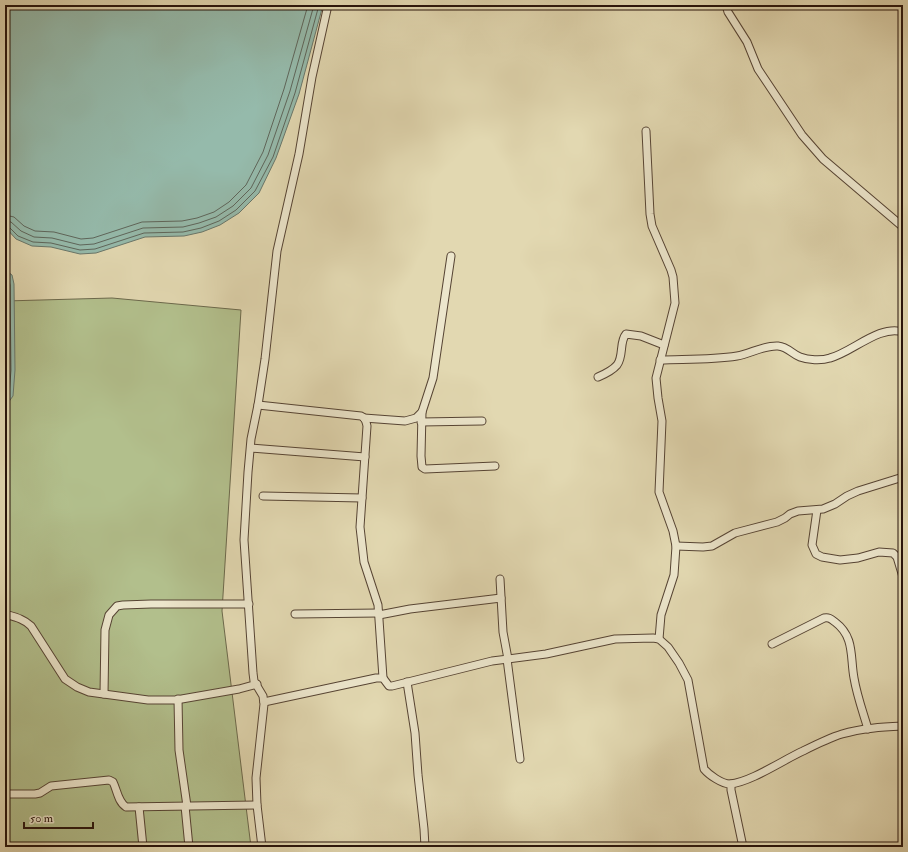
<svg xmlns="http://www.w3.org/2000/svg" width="908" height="852" viewBox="0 0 908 852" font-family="'IM FELL Double Pica',serif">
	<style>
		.green { fill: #b2bf8c; stroke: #6c694c }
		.water { fill: #95baab; stroke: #69776b }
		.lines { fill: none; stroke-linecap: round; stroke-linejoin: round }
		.shore { stroke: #5e665b; stroke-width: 1 }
		.street-casing { stroke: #564434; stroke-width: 9 }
		.street { stroke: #ece6cc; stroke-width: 7 }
	</style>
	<rect width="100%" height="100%" fill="#e2d8b1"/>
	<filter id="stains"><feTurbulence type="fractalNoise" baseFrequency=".005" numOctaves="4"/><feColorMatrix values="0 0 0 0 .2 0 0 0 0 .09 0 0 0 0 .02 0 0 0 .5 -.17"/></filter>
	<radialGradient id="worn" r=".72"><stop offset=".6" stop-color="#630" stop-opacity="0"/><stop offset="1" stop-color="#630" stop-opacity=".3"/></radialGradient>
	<path class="green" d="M112,298L241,310L222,611L251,847H5V301Z"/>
	<g class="water">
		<path d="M5,5H323L299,94L276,158L259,193L239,213L220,225L202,232L184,236L145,237L96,253L80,254L51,247L32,246L16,239L5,227Z"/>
		<path d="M5,272H8L12,275L14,284L15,370L13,396L5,407Z"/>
	</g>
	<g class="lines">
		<g class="shore">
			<path d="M5,215L14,217L24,226L35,231L54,232L81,239L93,238L142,222L182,221L197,218L214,212L229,202L246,185L263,152L284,89L308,5"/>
			<path d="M5,221L11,222L21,231L34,237L52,238L80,245L94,244L143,228L183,227L199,223L216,217L233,206L251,188L268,155L290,91L314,5"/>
			<path d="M5,226L9,227L18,236L33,242L51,243L80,250L95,249L144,233L183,232L201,228L219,221L236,210L255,191L273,157L295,93L319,5"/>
			<path d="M5,276L8,277L10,285L11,370L9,395L5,401"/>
			<path d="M5,294L6,369L5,384"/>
		</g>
		<defs>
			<g id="street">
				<path d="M726,5L728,12L747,42L758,69L802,135L823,159L903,227"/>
				<path d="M646,131L650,214L652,226L671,270L673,277L675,303L656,378L658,398L662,421L659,492L673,531L676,546L674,575L661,615L659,639"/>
				<path d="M660,360C686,359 712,360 737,356C750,354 764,345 778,346C788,347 792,354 800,357C808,360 821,361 830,358C851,353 880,324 903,332"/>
				<path d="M598,377C605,374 612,371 617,365C624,356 619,342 626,334L641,336L664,345"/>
				<path d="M258,405L361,416C366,418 366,422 367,426L360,527L364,562L378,605L383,678"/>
				<path d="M422,412L421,456L422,467L425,469L495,466"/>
				<path d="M364,418L405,421L416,418L422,412L433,378L451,256"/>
				<path d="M421,422L482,421"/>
				<path d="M251,448L365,457"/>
				<path d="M263,496L362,498"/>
				<path d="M817,510L812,545L816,554L822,557L840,560L858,558L879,552L893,553L897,557L903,577"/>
				<path d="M676,546L703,547L712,546L735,533L777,522L785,518L790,514L798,511L823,509L835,504L847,496L858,491L903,477"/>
				<path d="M500,579L503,632L508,659"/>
				<path d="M5,614C15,617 24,619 31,626L65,679L77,687L89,692L148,700H176L239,689L257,684"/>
				<path d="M295,614L379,613"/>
				<path d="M379,615L410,609L501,598"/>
				<path d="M772,644L824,618C829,617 831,619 835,622C855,637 850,657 854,678C857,696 863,712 868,729"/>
				<path d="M507,659L520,759"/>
				<path d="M407,682L415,733L418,775L424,829L425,847"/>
				<path d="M104,694L105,630L109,615L117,606L123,605L151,604H249"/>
				<path d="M178,699L179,750L187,806"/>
				<path d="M264,702L376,678H383L389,686H392L492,661L546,654L615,639L653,638L659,639L668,647L679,663L688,680L704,769C709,775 722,784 730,784C751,782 783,760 803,751C815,745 829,738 842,734C862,728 883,727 903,726"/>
				<path d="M731,784V790L743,847"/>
				<path d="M5,794H35L40,793L51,786L109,780L113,782C117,790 118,802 126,807L257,805"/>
				<path d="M185,806L189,847"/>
				<path d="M139,807L143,847"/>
				<path d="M262,847L257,805L256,778L264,704L263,696L254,681L253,673L244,540L248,472L251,439L258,405L265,359L277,251L299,154L312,77L328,5"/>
			</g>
		</defs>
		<use href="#street" class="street-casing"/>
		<use href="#street" class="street"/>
	</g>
	<rect width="908" height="852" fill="none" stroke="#e2d8b1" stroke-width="20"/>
	<rect x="6" y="6" width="896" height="840" fill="none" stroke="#27130b" stroke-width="2"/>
	<rect x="10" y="10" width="888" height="832" fill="none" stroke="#27130b"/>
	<path d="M24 822v6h69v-6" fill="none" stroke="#27130b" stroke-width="2"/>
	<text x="30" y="822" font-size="12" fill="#27130b" stroke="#ece6cc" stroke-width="3" paint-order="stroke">50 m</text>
	<rect width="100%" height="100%" filter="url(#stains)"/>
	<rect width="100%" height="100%" fill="url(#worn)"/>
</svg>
